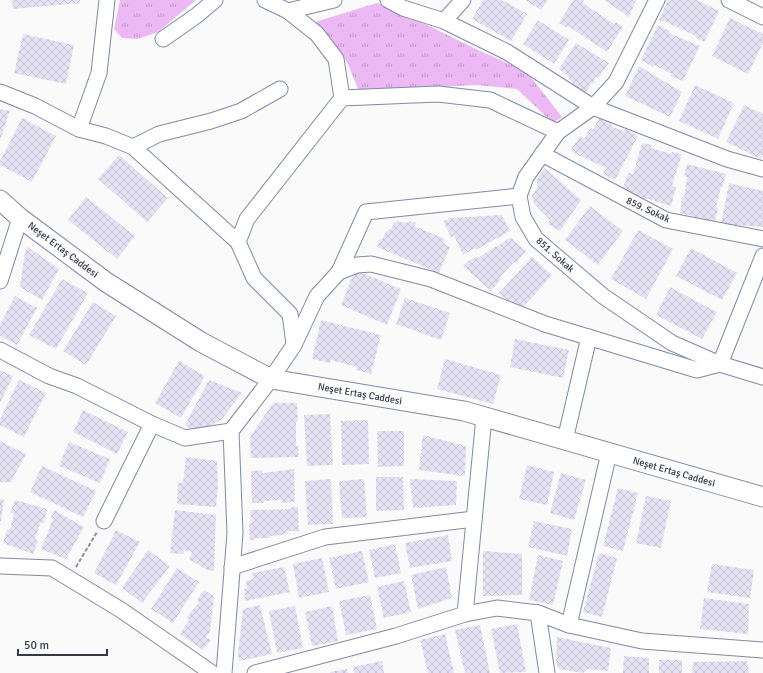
<svg xmlns="http://www.w3.org/2000/svg" width="763" height="673" viewBox="0 0 763 673" font-family="Signika,sans-serif">
	<style>
		.grass { fill: url(#grass-tufts) }
		.building { fill: url(#building-cross-hatch) }
		.lines { fill: none; stroke-linecap: round; stroke-linejoin: round }
		.minor-casing { stroke: #7d8ba5; stroke-width: 17 }
		.major-casing { stroke: #7d8ba5; stroke-width: 21 }
		.path { stroke: #8e9197; stroke-width: 2; stroke-dasharray: 4 2; stroke-linecap: butt }
		.minor { stroke: #fff; stroke-width: 15 }
		.major { stroke: #fff; stroke-width: 19 }
		.labels { text-anchor: middle; dominant-baseline: central; stroke-width: 3; stroke-linejoin: round; paint-order: stroke }
		.street-label { font-size: 10px; fill: #343a45; stroke: #fafafa }
	</style>
	<defs>
		<pattern id="grass-tufts" width="24" height="20" patternUnits="userSpaceOnUse"><rect width="24" height="20" fill="#edb9f4"/><path d="M3 7l-1-3M5 7V3M7 7l1-3M15 17l-1-3M17 17v-4M19 17l1-3" fill="none" stroke="#c197c7"/></pattern>
		<pattern id="building-cross-hatch" width="8" height="8" patternUnits="userSpaceOnUse"><rect width="8" height="8" fill="#e5e2f4"/><path d="M0 0l8 8M0 8l8-8" fill="none" stroke="#c5c3d3"/></pattern>
	</defs>
	<rect width="100%" height="100%" fill="#fafafa"/>
	<g class="grass">
		<path d="M120,0H196L158,32L138,39L122,38L114,29Z"/>
		<path d="M377,3L395,9L478,50L527,72L562,117L553,123L517,89L476,85L375,90L358,89L348,64L331,38L315,22Z"/>
	</g>
	<g class="building">
		<path d="M12,0H80V3L13,9Z"/>
		<path d="M483,0H502L527,14L511,41L472,19Z"/>
		<path d="M525,0H548L541,10Z"/>
		<path d="M573,0H583L584,1L583,3L614,24L616,22L623,27L607,52L568,26L567,28L559,23Z"/>
		<path d="M604,0H636L629,17Z"/>
		<path d="M668,0H697L719,11L704,42L696,38V36L664,21L663,22L659,20Z"/>
		<path d="M730,18L763,34V43L748,74L712,56Z"/>
		<path d="M538,20L569,40L554,64L523,44Z"/>
		<path d="M658,25L670,31L669,33L700,46L683,81L670,76L672,74L654,65L653,67L641,60Z"/>
		<path d="M23,34L74,45L66,84L14,73Z"/>
		<path d="M576,43L609,63L598,78L596,77L593,84L591,83L588,90L584,93L576,89L572,83L573,82L568,79L569,77L559,69Z"/>
		<path d="M639,66L682,92L670,117L625,96Z"/>
		<path d="M695,85L734,103L718,139L679,121Z"/>
		<path d="M744,105L763,114V155L761,159L726,142Z"/>
		<path d="M0,109L10,111L0,140Z"/>
		<path d="M600,117L611,123L612,127L624,131L625,129L638,136L615,180L603,174L606,168L574,153L571,150L580,136L584,139L590,128L593,129Z"/>
		<path d="M22,118L56,136L32,182L0,165V161Z"/>
		<path d="M642,143L652,145L651,148L671,154L672,152L682,154L672,186L676,187L671,206L622,191L628,173L633,174Z"/>
		<path d="M119,155L168,198L147,222L98,179Z"/>
		<path d="M687,164L726,174L722,188L721,187L716,207L718,208L715,222L680,213L682,197L684,198L687,177L684,176Z"/>
		<path d="M545,168L581,200L560,231L548,224L549,220L534,204L532,196L538,186L536,180Z"/>
		<path d="M729,183L763,191V227L721,224Z"/>
		<path d="M86,197L135,236L117,259L68,220Z"/>
		<path d="M590,206L623,231L598,265L565,240Z"/>
		<path d="M502,215L510,231L476,250L475,248L463,255L454,236L451,237L443,221L451,218Z"/>
		<path d="M398,221L399,222L409,223V221L416,223L414,226L445,239L443,243L450,247L439,273L377,247L380,239H382L386,232L390,229L391,230L393,223Z"/>
		<path d="M638,230L673,249L646,299L611,279Z"/>
		<path d="M511,238L526,251L516,263L514,262L500,277L501,279L491,291L463,266L468,261L477,257L478,258L496,246L497,247L507,239Z"/>
		<path d="M28,247L59,269L42,300L20,287L25,252Z"/>
		<path d="M691,248L737,273L722,300L676,276Z"/>
		<path d="M532,257L552,275L522,309L516,304L514,305L510,301L509,302L499,293Z"/>
		<path d="M355,270L401,289L387,325L341,305Z"/>
		<path d="M62,279L88,293L56,349L29,335Z"/>
		<path d="M670,287L717,312L702,339L656,315Z"/>
		<path d="M15,296L37,308L17,345L0,336V325Z"/>
		<path d="M405,298L450,313L441,340L396,324Z"/>
		<path d="M93,302L116,316L86,365L63,351Z"/>
		<path d="M321,320L381,335L371,374L356,370L357,367L331,360L330,363L312,359Z"/>
		<path d="M515,339L569,350L563,378L510,367Z"/>
		<path d="M445,359L501,375L493,404L437,389Z"/>
		<path d="M179,361L205,376L181,418L155,403Z"/>
		<path d="M0,370L13,376L0,403Z"/>
		<path d="M19,380L46,393L24,437L0,425V419Z"/>
		<path d="M209,380L242,393L222,419L207,429L194,431L185,425Z"/>
		<path d="M273,403H297L298,421L296,422V446H298L299,457L251,458L250,437Z"/>
		<path d="M83,410L128,432L117,454L73,432Z"/>
		<path d="M330,414L333,465L307,466L304,415Z"/>
		<path d="M368,420L369,464L342,465L341,421Z"/>
		<path d="M377,431H404V466L378,467Z"/>
		<path d="M423,435L466,446L465,476L419,470Z"/>
		<path d="M0,441L26,454L11,482H0Z"/>
		<path d="M69,442L110,459L100,483L59,466Z"/>
		<path d="M186,457L217,461L218,486L216,507L177,504L178,483H183Z"/>
		<path d="M527,465L554,472L547,505L519,499Z"/>
		<path d="M42,466L96,491L83,517L30,492Z"/>
		<path d="M294,469L295,502L282,503V500L264,501V503H252L251,471L262,470L263,473Z"/>
		<path d="M561,473L586,480L574,520L550,513Z"/>
		<path d="M376,477H403L404,510L376,511Z"/>
		<path d="M331,479L333,524L308,525L305,481Z"/>
		<path d="M364,479L367,517L342,518L339,481Z"/>
		<path d="M410,479L457,481L456,505L413,508Z"/>
		<path d="M618,488L638,493L623,551L603,546Z"/>
		<path d="M646,496L671,501L661,548L636,543Z"/>
		<path d="M0,499L4,500L1,521H0Z"/>
		<path d="M15,500L47,509L44,523L41,522L35,539L38,541L33,554L3,543L7,529L10,530L14,513H10Z"/>
		<path d="M291,507H298L299,531H288V534L284,533V535L270,536V538H254V540H250L249,524L252,523L250,510L292,509Z"/>
		<path d="M54,510L84,527L66,559L41,549L53,519L51,518Z"/>
		<path d="M175,510L216,515L214,571L207,570L189,559L192,552L184,550L183,554L170,553Z"/>
		<path d="M534,521L572,529L567,556L528,547Z"/>
		<path d="M116,530L140,542L116,585L94,573Z"/>
		<path d="M448,535L452,561L410,568L405,543Z"/>
		<path d="M395,544L401,573L375,578L369,550Z"/>
		<path d="M148,550L170,566L142,603L122,588Z"/>
		<path d="M362,551L369,582L336,589L329,558Z"/>
		<path d="M483,551L522,554V595L483,596Z"/>
		<path d="M599,553L617,558L602,617L583,612Z"/>
		<path d="M538,555L563,561L553,605L529,600Z"/>
		<path d="M322,558L329,592L299,598L293,564Z"/>
		<path d="M712,564L754,570L750,598L707,592Z"/>
		<path d="M284,567L290,592L245,601L244,589L247,588L246,581L253,579L252,573Z"/>
		<path d="M446,567L452,598L418,609L411,575Z"/>
		<path d="M177,568L199,582L173,623L151,609Z"/>
		<path d="M404,581L411,612L384,618L377,587Z"/>
		<path d="M204,590L214,596L210,632L206,637L211,640L203,650L180,634L189,620L187,617L199,602L197,600Z"/>
		<path d="M370,595L377,629L346,635L339,601Z"/>
		<path d="M704,598L749,604L748,634L700,629Z"/>
		<path d="M260,605L272,654L239,661L238,654L243,609Z"/>
		<path d="M295,606L303,648L277,653L269,611Z"/>
		<path d="M332,606L338,641L312,646L305,612Z"/>
		<path d="M517,624L526,672L500,673L491,629Z"/>
		<path d="M480,625L490,673H465L455,630Z"/>
		<path d="M445,634L454,673H428L420,640Z"/>
		<path d="M557,637L611,648L608,671L587,669L583,673L559,669L556,663Z"/>
		<path d="M624,656L649,658V673H623Z"/>
		<rect x="659" y="660" width="23" height="13"/>
		<path d="M382,661L384,673H354L353,667Z"/>
		<path d="M747,661L749,673H692L693,662Z"/>
		<path d="M347,669L348,673H330V672Z"/>
	</g>
	<g class="lines">
		<defs>
			<g id="minor">
				<path d="M265,0L288,11L317,34L336,59L342,98"/>
				<path d="M388,0L403,8L444,21L507,52L593,107L727,159L763,169"/>
				<path d="M657,0L616,82L593,107L558,132L526,177L519,196L523,217L536,239L603,296L672,343L720,364L763,377"/>
				<path d="M729,0L763,17"/>
				<path d="M288,11L334,0"/>
				<path d="M444,21L463,0"/>
				<path d="M163,39L196,16L215,0"/>
				<path d="M0,92L35,106L79,129L106,136L133,147L238,242L254,278L290,314L294,344"/>
				<path d="M79,129L99,73L107,0"/>
				<path d="M133,147L159,134L211,121L241,111L280,89"/>
				<path d="M542,154L666,220L763,239"/>
				<path d="M238,242L247,219L342,98L438,94L490,100L558,132"/>
				<path d="M339,272L366,212L519,196"/>
				<path d="M0,281L20,218"/>
				<path d="M0,350L49,376L77,386L152,424L185,438L231,431"/>
				<path d="M565,440L589,337"/>
				<path d="M104,521L152,424"/>
				<path d="M0,566L52,568L121,610L212,673"/>
				<path d="M232,567L325,537L474,519"/>
				<path d="M538,613L547,673"/>
				<path d="M465,614L484,417"/>
				<path d="M569,625L609,453"/>
				<path d="M224,673L235,533L231,431L271,379L294,345L317,296L339,272L357,265L371,264L431,279L545,324L697,370L720,364L763,256"/>
				<path d="M255,673L396,636L465,614L497,608L538,613L569,625L642,641L763,650"/>
			</g>
			<path id="major" d="M0,200L20,218L106,282L201,342L271,379L464,411L763,497"/>
		</defs>
		<use href="#minor" class="minor-casing"/>
		<use href="#major" class="major-casing"/>
		<path class="path" d="M76,567L97,532"/>
		<use href="#minor" class="minor"/>
		<use href="#major" class="major"/>
	</g>
	<g class="labels">
		<g class="street-label">
			<text transform="translate(648 210) rotate(25)">859. Sokak</text>
			<text transform="translate(63 250) rotate(37)">Neşet Ertaş Caddesi</text>
			<text transform="translate(555 255) rotate(42)">851. Sokak</text>
			<text transform="translate(360 394) rotate(10)">Neşet Ertaş Caddesi</text>
			<text transform="translate(674 472) rotate(16)">Neşet Ertaş Caddesi</text>
		</g>
	</g>
	<path d="M18 649v6h89v-6" fill="none" stroke="#343a45" stroke-width="2"/>
	<text x="24" y="649" font-size="12" fill="#343a45" stroke="#fafafa" stroke-width="3" paint-order="stroke">50 m</text>
</svg>
